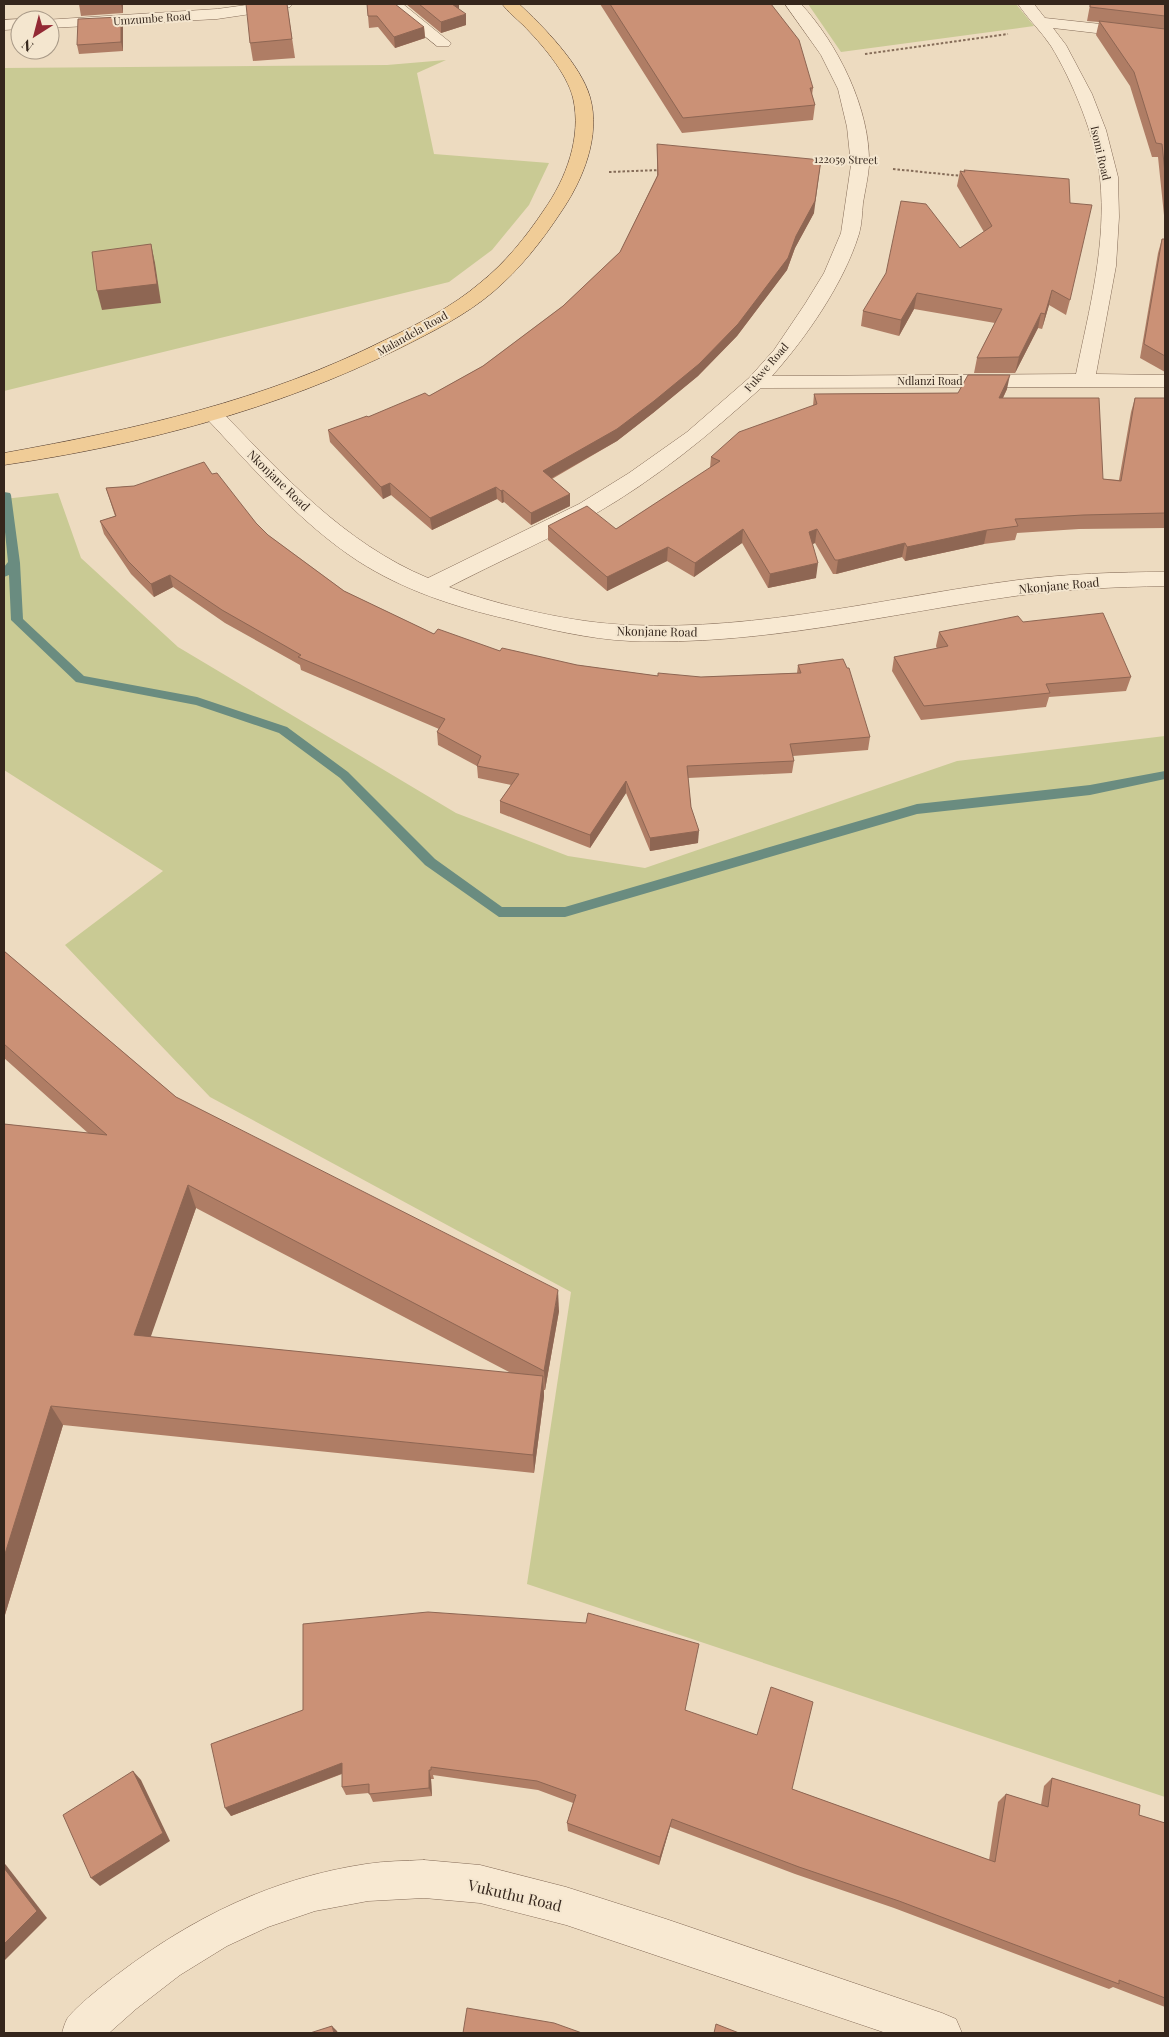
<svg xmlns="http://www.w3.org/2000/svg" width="1169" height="2037" viewBox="0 0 1169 2037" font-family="'Playfair Display',serif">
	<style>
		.green { fill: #c9ca94 }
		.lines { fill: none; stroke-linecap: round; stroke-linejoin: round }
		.stream { fill: #6a8c80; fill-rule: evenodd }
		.minor-casing { stroke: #856c58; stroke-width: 1 }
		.major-casing { stroke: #533b2d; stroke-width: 1 }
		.path { stroke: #856c58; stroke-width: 2; stroke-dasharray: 2.5 2; stroke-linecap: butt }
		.minor { fill: #f8e9d2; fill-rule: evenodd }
		.major { fill: #f0cc97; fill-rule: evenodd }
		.wall { fill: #af7d65; fill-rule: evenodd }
		.shaded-wall { fill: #8e6653 }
		.building { fill: #cb9176; stroke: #8e6653 }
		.labels { text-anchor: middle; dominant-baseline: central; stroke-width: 4; stroke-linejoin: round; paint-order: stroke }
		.far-street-label { font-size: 11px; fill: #35261c; stroke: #f4e6cf }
		.street-label { font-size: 12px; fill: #35261c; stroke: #f4e6cf }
		.near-street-label { font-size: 15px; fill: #35261c; stroke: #f4e6cf }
	</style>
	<rect width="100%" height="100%" fill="#eddbc0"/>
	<g class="green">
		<path d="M808,4H1016L1034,26L841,52Z"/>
		<path d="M446,60L417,73L434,154L549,163L529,205L492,250L449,282L4,391V68L387,65Z"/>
		<path d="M58,493L81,558L178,647L456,813L568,856L645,868L957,761L1165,736V1797L527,1584L571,1292L210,1097L65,945L163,871L4,770V499Z"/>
	</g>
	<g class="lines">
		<path class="stream" d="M4,492L10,493L11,495L20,563L23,619L84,676L197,697L287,727L348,772L435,859L502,907H565L917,804L1090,785L1165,771V779L1090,795L917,814L565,917H499L425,865L340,778L279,733L196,705L76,682L11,620L9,575L4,577V567L8,562L4,522Z"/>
		<defs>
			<g id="minor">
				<path d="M254,4H292L290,7L284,9L217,19L50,28V20H44L217,9Z"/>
				<path d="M385,4H403L451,43L449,46H437Z"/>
				<path d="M785,4H801C838,44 871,110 869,166C868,178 865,191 863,203C862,213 862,224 859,234C844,283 806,338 772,376L1076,374C1089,310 1107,244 1100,178C1096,138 1072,80 1051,46C1041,31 1028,19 1018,4H1034L1045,18L1165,31V41L1053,28L1066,45L1092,94L1106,130L1118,177L1119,217L1116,266L1096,374L1165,375V387L761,388C709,435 656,479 595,514C548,540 497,562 449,587C500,606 574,623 629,625C761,631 888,597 1018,580C1067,574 1116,572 1165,572V586C1115,587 1065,589 1015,596C887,614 760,646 630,641C588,639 547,629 507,619C455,607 403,590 358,561C300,523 254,469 207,419L204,415L207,411L214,409L221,411C283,475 344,543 428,578L579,504L629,473L687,432L749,378L774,350L805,304L824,273L841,233L851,165L847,127L838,89L821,55Z"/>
				<path d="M20,19L23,20H20V29L4,30V20Z"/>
				<path d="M424,1860L480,1865L566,1887L666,1919L942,2013L956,2019L962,2033H886L566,1925L480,1903L424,1898L368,1901L315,1911L268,1927L227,1946L180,1975L136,2009L109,2033H62C63,2029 65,2023 67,2019C75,2007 106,1983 118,1974C193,1917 273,1878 366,1864C385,1861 405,1861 424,1860Z"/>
			</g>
			<path id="major" d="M502,4H519C543,26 581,65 590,97C601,136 583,180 561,212C542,241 520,269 493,292C466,315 432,332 400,348C276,410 140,445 4,465V453C137,429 263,401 385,340C418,324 452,307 480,283C505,263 526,237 544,210C566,179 582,137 573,98C567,73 541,43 523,25C516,18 508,12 502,4Z"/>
		</defs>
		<use href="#minor" class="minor-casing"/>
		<use href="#major" class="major-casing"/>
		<g class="path">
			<path d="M865,54L1008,34"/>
			<path d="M893,169L962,176"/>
			<path d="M609,172L660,170"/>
		</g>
		<use href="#minor" class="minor"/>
		<use href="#major" class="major"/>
	</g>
	<g class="wall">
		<path d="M79,4H123V13L81,16Z"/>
		<path d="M287,4L295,58L253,61L250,43Z"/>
		<path d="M367,4L424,27L425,38L395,48L378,27L369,28Z"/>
		<path d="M406,4H459V9L466,25L441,33Z"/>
		<path d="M600,4H771L813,88L812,95L815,105L813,120L682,133Z"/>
		<path d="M1079,4H1165V225L1158,157H1152L1130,86L1096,35L1099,22L1087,21L1090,5Z"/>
		<path d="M121,17L123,26V51L79,54L77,45Z"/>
		<path d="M657,144L814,213L795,248L787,270L737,336L698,376L653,413L617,441L552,479L570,494V506L531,525L504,502L502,503L497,499L432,530L391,495L383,499L330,442L328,430L368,417L429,396L483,366L563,306L620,252L657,176Z"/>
		<path d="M964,170L1070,300L1066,315L1049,305L1042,329L1038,328L1015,373H974L977,358L995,323L914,309L899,336L861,326L863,311L984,232L957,186L960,171L964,172Z"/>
		<path d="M1162,239H1165V372L1140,358L1158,253Z"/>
		<path d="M1007,389L1003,398L1103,479L1119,480L1131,412L1135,398H1165V528L1079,529L1017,533L1015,540L984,544L905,561L902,557L836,574H833L815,543L812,544L816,578L768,588L742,543L694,577L667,561L607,591L548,540V526L616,529L710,468L711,457L813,406L814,394L958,393Z"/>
		<path d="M212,474L256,523L268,535L344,591L434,634L500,651L577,665L658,676L701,677L797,673L798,665L870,737L868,750L793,756L794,761L792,773L688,778L691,807L698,843L650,851L626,793L590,848L500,813V801L511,785L478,778L477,766L438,745L437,732L439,729L301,670L300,665L225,623L173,587L154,597L131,574L104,534L100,521L115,516L106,488L134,486Z"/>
		<path d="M1023,622L1131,677L1126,691L1049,697L1046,707L921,720L892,671L894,657L937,649L936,646L939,632Z"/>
		<path d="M4,951L176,1097L559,1311L545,1390H544V1396L534,1473L63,1425L4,1618V1124L88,1133L4,1058ZM196,1208L511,1373L150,1337Z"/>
		<path d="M686,1710L792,1789L989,1860L998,1802L1006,1794L1041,1805L1044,1786L1052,1778L1139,1815L1165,1823V2007L1113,1987L1109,1989L894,1908L795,1874L670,1827L659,1865L568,1831L567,1823L573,1803L538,1790L433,1775L434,1779H431L432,1796L373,1802L369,1793L346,1795L342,1787V1774L231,1816L211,1744Z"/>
	</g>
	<g class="shaded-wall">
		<path d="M121,4H123V13Z"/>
		<path d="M451,4H459V13Z"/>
		<path d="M466,14V25L441,33V22Z"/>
		<path d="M121,17L123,26V51L121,42Z"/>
		<path d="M424,27L425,38L395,48L394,37Z"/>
		<path d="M821,160L814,213L795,248L787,270L737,336L698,376L653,413L617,441L543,483V471Z"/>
		<path d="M151,244L155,263L161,303L102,310L97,291Z"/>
		<path d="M1052,290L1049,305L1042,329L1045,314Z"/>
		<path d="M917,293L914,309L899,336L901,320Z"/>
		<path d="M1041,313L1038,328L1015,373L1019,357Z"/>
		<path d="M1010,375L1007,389L996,412L999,398Z"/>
		<path d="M390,483L391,495L383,499L381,487Z"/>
		<path d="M496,487L497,499L432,530L430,518Z"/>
		<path d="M503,490L504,502L502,503L501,491Z"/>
		<path d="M570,494V506L531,525V513Z"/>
		<path d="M743,529L742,543L694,577L695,563Z"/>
		<path d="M817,529L815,543L807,547L809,532Z"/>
		<path d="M987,530L984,544L905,561L907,547Z"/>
		<path d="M905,543L902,557L836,574L838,560Z"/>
		<path d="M668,547L667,561L607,591V577Z"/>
		<path d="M818,563L816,578L768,588L770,574Z"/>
		<path d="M170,575L173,587L154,597L151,584Z"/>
		<path d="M626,781V793L590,848V835Z"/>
		<path d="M699,831L698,843L650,851V838Z"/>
		<path d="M188,1185L196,1208L144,1356L134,1335Z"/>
		<path d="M558,1290L559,1311L545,1390L544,1371Z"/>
		<path d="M543,1376L544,1396L534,1473L533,1455Z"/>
		<path d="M51,1406L63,1425L4,1618V1557Z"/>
		<path d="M342,1763L346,1772L231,1816L225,1808Z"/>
		<path d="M429,1770L431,1779L432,1796L429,1788Z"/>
		<path d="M133,1771L141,1780L170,1841L100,1886L91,1878Z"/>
		<path d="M672,1819L670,1827L659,1865L660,1857Z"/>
		<path d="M4,1863L6,1865L47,1918L4,1961Z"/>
		<path d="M332,2026L337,2031L338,2033H334Z"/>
	</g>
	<g class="building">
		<path d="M246,4H287L292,39L250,43Z"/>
		<path d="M367,4H395L424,27L394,37L377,16H368Z"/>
		<path d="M419,4H452L466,14L441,22Z"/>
		<path d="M610,4H771L799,40L813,88H810L815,105L683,118Z"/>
		<path d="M1090,4H1165V16L1090,7Z"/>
		<path d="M121,17V42L77,45L78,19Z"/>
		<path d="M1099,21L1165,29V173L1162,144L1156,143L1134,72Z"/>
		<path d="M657,144L821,160L815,201L796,236L788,258L738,324L699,364L654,401L617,429L543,471L570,494L531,513L503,490L501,491L496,487L430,518L390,483L381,487L328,430L367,416L368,417L425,393L429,396L483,366L563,306L620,252L658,175Z"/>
		<path d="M964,170L1069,179L1070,203L1092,205L1070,300L1052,290L1045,314L1041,313L1019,357L977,358L1002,309L917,293L901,320L863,311L886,273L901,201L926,204L960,248L992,226L960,171L965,172Z"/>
		<path d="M1162,239H1165V356L1144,344Z"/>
		<path d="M151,244L157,284L97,291L92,252Z"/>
		<path d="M968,375H1010L999,398H1099L1103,479L1121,481L1135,398H1165V513L1083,515L1015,519L1018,526L987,530L907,547L905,543L838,560H835L817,529L809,532L818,563L770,574L743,529L695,563L668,547L607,577L548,526L587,506L616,529L720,461L711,457L739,432L817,404L814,394L958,393Z"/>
		<path d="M204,462L212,474L217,473L256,523L268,535L344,591L434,634L438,629L500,651L502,648L577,665L658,676V673L701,677L801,673L798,665L843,659L847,668H849L870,737L790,744L794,761L687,766L691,807L699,831L650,838L626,781L590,835L500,801L519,774L477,766L481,756L437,732L445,719L298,657L301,655L222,610L170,575L151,584L128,561L100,521L116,516L106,488L134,486Z"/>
		<path d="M1103,613L1131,677L1046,684L1050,693L924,706L894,657L948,646L939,632L1018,616L1023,622Z"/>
		<path d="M4,951L176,1097L558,1290L544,1371L188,1185L134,1335L543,1376L533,1455L51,1406L4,1557V1124L107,1135L4,1044Z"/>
		<path d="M428,1612L586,1623L588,1613L699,1644L685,1710L757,1735L771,1687L813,1702L792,1789L995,1862L1006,1794L1048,1807L1052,1778L1140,1805L1139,1815L1165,1823V1998L1119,1980V1984L899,1901L799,1867L672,1819L660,1857L567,1823L576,1795L537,1781L431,1767V1770H429V1788L369,1794V1784L342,1787V1763L225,1808L211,1744L303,1710V1624Z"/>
		<path d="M133,1771L163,1833L91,1878L63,1815Z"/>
		<path d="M4,1868L37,1911L4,1944Z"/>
		<path d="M467,2008L554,2023L582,2033H463Z"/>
		<path d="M716,2024L739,2033H714Z"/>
		<path d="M332,2026L334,2033H310Z"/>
	</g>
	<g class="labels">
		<g class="far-street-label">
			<text transform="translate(152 18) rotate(-4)">Umzumbe Road</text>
			<text transform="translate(1101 153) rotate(77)">Isomi Road</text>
			<text transform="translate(846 159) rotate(1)">122059 Street</text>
			<text transform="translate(412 333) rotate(-29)">Malandela Road</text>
			<text transform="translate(766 367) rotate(-49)">Fukwe Road</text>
			<text x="930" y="380">Ndlanzi Road</text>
		</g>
		<g class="street-label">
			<text transform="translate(279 480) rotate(44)">Nkonjane Road</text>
			<text transform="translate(1059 585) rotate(-5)">Nkonjane Road</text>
			<text transform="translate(657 631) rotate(1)">Nkonjane Road</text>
		</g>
		<g class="near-street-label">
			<text transform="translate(515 1895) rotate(13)">Vukuthu Road</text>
		</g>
	</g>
	<rect width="1169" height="2037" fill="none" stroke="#35261c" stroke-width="10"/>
	<g transform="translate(35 35) rotate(216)"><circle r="24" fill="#f4e6cf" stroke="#a89987"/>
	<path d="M0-4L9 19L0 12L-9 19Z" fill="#932934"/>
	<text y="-8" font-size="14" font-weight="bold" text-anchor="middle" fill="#35261c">N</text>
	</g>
</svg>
